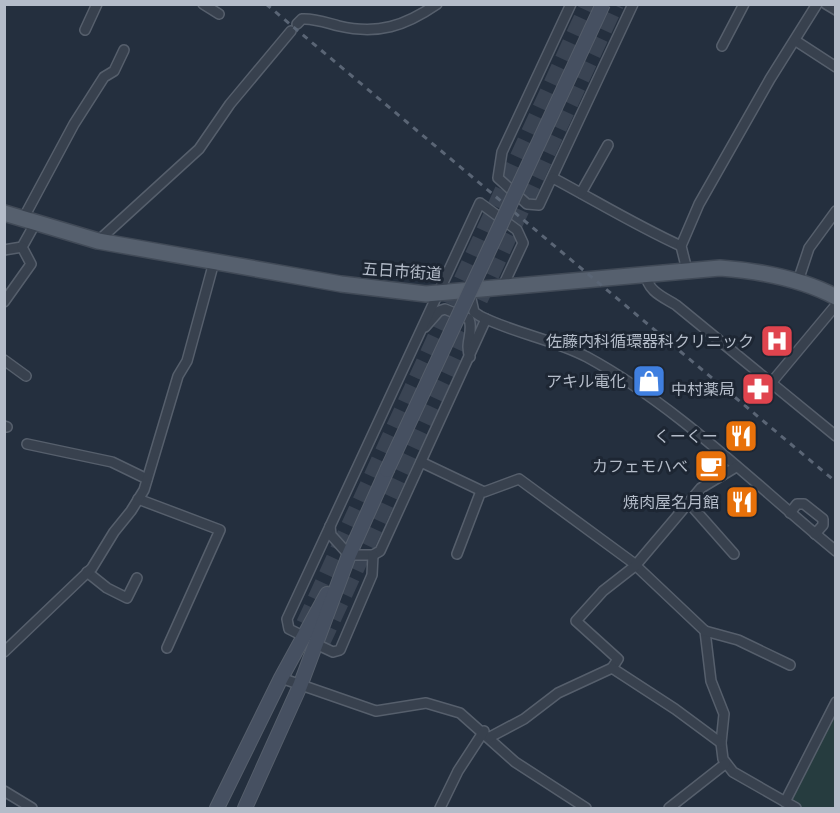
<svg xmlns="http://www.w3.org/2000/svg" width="840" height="813" viewBox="0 0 840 813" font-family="Inter,'Noto Sans JP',sans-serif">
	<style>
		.green { fill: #263c3f }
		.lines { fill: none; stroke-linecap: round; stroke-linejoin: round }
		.highway-tunnel { stroke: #3a4453; stroke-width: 18; stroke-dasharray: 18 9; stroke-linecap: butt }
		.street-casing { stroke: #565f6c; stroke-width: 12 }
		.secondary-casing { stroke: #565f6c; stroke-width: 16 }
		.primary-casing { stroke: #414a57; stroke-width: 18 }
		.street { stroke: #38414e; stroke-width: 9 }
		.secondary { stroke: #465061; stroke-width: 14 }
		.primary { stroke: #56606e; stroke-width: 15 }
		.rail { stroke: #5a6575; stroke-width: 3; stroke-dasharray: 6 6; stroke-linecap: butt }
		.secondary-bridge-casing { stroke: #565f6c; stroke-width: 16; stroke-linecap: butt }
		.secondary-bridge { stroke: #465061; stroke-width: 14 }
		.labels { text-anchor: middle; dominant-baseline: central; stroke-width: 6; stroke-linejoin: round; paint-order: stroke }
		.street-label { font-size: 16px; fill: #b4bcc9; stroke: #1d2633 }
		.poi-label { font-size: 16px; fill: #b4bcc9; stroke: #1d2633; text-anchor: end }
	</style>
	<rect width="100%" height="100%" fill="#242f3e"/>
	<path class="green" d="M835,714V808H803L794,802L792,798Z"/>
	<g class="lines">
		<g class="highway-tunnel">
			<path d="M305,624L589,4"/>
			<path d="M321,643L615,4"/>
		</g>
		<defs>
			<g id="street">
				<path d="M203,4L219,14"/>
				<path d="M571,4L502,152L498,178L527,204L539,205L633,4"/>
				<path d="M826,4L836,10"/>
				<path d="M297,24L302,19C314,18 327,23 339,26C378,35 405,26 437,4"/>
				<path d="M85,30L97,4"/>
				<path d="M796,41L836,67"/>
				<path d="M722,46L744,4"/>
				<path d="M553,178C596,201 637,226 681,246"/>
				<path d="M581,193L608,145"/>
				<path d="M23,219L74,124L104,77L114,71L124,50"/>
				<path d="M98,241L199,149L230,104L291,31"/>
				<path d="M4,250L22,247L36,222"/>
				<path d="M687,270L681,246L699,204L770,79L817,4"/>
				<path d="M646,274C647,291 663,297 676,305L836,436"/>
				<path d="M798,281L809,248L836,211"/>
				<path d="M470,294L474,312L480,316C513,333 553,339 587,357C679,407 755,485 836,551"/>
				<path d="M4,302L31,264L22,247"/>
				<path d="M425,327L439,311L445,309L469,319C474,332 464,344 470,357"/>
				<path d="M4,360L26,376"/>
				<path d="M771,383L836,305"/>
				<path d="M4,426L7,427"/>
				<path d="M27,444L112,462L147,479"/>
				<path d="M421,462L484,492L519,479L632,562L705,631L711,681L724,714L721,743L723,759L733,772L796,808"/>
				<path d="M138,499L220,530L167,648"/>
				<path d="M689,503L734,554"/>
				<path d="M790,513L797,504H804L823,519V525L815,534"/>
				<path d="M330,526L331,535L349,555H373L380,551L486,319"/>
				<path d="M457,554L481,491"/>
				<path d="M87,572L107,588L127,598L137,578"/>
				<path d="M705,631L738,640L790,665"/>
				<path d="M303,636L289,629L287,619L480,203L517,230L523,243L502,288"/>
				<path d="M316,644L333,652L340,650L372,575L373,555"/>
				<path d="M4,652L92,568L114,532L131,511L144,490L178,376L187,361L214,262"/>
				<path d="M612,668L618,659L576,621L603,591L635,566L701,488L736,467"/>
				<path d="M281,678L376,711L426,703L460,713L515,762L586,808"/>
				<path d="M490,737L524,719L558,693L612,668L675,709L721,743"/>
				<path d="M4,791L32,808"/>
				<path d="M785,802L836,702"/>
				<path d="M440,808L458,771L484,731"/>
				<path d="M669,808L725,764"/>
			</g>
			<g id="secondary">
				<path d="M217,808L281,678L327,594"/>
				<path d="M245,808L300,686L349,555L387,470"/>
			</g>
			<path id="primary" d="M4,213L98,241L341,284L426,294L720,268C760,271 800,278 836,297"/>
		</defs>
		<use href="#street" class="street-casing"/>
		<use href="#secondary" class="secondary-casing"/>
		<use href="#primary" class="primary-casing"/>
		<use href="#street" class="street"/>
		<use href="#secondary" class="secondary"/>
		<use href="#primary" class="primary"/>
		<path class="rail" d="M266,4L836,482"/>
		<defs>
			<path id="secondary-bridge" d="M387,470L603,4"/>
		</defs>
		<use href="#secondary-bridge" class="secondary-bridge-casing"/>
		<use href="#secondary-bridge" class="secondary-bridge"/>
	</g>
	<defs>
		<symbol id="hospital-square" viewBox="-11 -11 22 22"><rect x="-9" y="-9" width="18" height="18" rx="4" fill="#e0444e" stroke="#1d2633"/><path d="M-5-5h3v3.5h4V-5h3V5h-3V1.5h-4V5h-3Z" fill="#fff"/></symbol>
		<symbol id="shop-square" viewBox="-11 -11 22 22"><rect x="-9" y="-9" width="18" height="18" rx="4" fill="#3f7fe0" stroke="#1d2633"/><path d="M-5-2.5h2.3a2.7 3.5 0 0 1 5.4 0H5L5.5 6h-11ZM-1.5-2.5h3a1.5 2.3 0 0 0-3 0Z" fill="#fff"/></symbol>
		<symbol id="pharmacy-square" viewBox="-11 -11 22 22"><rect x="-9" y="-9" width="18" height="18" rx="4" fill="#e0444e" stroke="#1d2633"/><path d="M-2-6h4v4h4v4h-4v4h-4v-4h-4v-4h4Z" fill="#fff"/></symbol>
		<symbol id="restaurant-square" viewBox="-11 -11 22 22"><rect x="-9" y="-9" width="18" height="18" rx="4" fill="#e8710a" stroke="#1d2633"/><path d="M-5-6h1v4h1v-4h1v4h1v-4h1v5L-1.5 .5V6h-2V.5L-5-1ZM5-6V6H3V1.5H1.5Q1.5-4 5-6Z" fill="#fff"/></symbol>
		<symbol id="cafe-square" viewBox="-11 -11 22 22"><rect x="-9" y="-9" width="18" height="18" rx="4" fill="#e8710a" stroke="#1d2633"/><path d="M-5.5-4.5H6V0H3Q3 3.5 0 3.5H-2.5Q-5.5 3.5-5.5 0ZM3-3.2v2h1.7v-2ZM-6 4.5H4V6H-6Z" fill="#fff"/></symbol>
	</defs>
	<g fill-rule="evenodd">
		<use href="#hospital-square" x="758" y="322" width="38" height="38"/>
		<use href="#shop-square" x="630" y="362" width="38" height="38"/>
		<use href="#pharmacy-square" x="739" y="370" width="38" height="38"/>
		<use href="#restaurant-square" x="722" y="417" width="38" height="38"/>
		<use href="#cafe-square" x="692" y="447" width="38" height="38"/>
		<use href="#restaurant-square" x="723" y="483" width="38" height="38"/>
	</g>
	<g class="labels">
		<g class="street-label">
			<text transform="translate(402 271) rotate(4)">五日市街道</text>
		</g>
		<g class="poi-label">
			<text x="754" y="341">佐藤内科循環器科クリニック</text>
			<text x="626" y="381">アキル電化</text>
			<text x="735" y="389">中村薬局</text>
			<text x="718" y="436">くーくー</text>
			<text x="688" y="466">カフェモハべ</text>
			<text x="719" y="502">焼肉屋名月館</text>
		</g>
	</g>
	<rect width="840" height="813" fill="none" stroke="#b4bcc9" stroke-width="12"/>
</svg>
